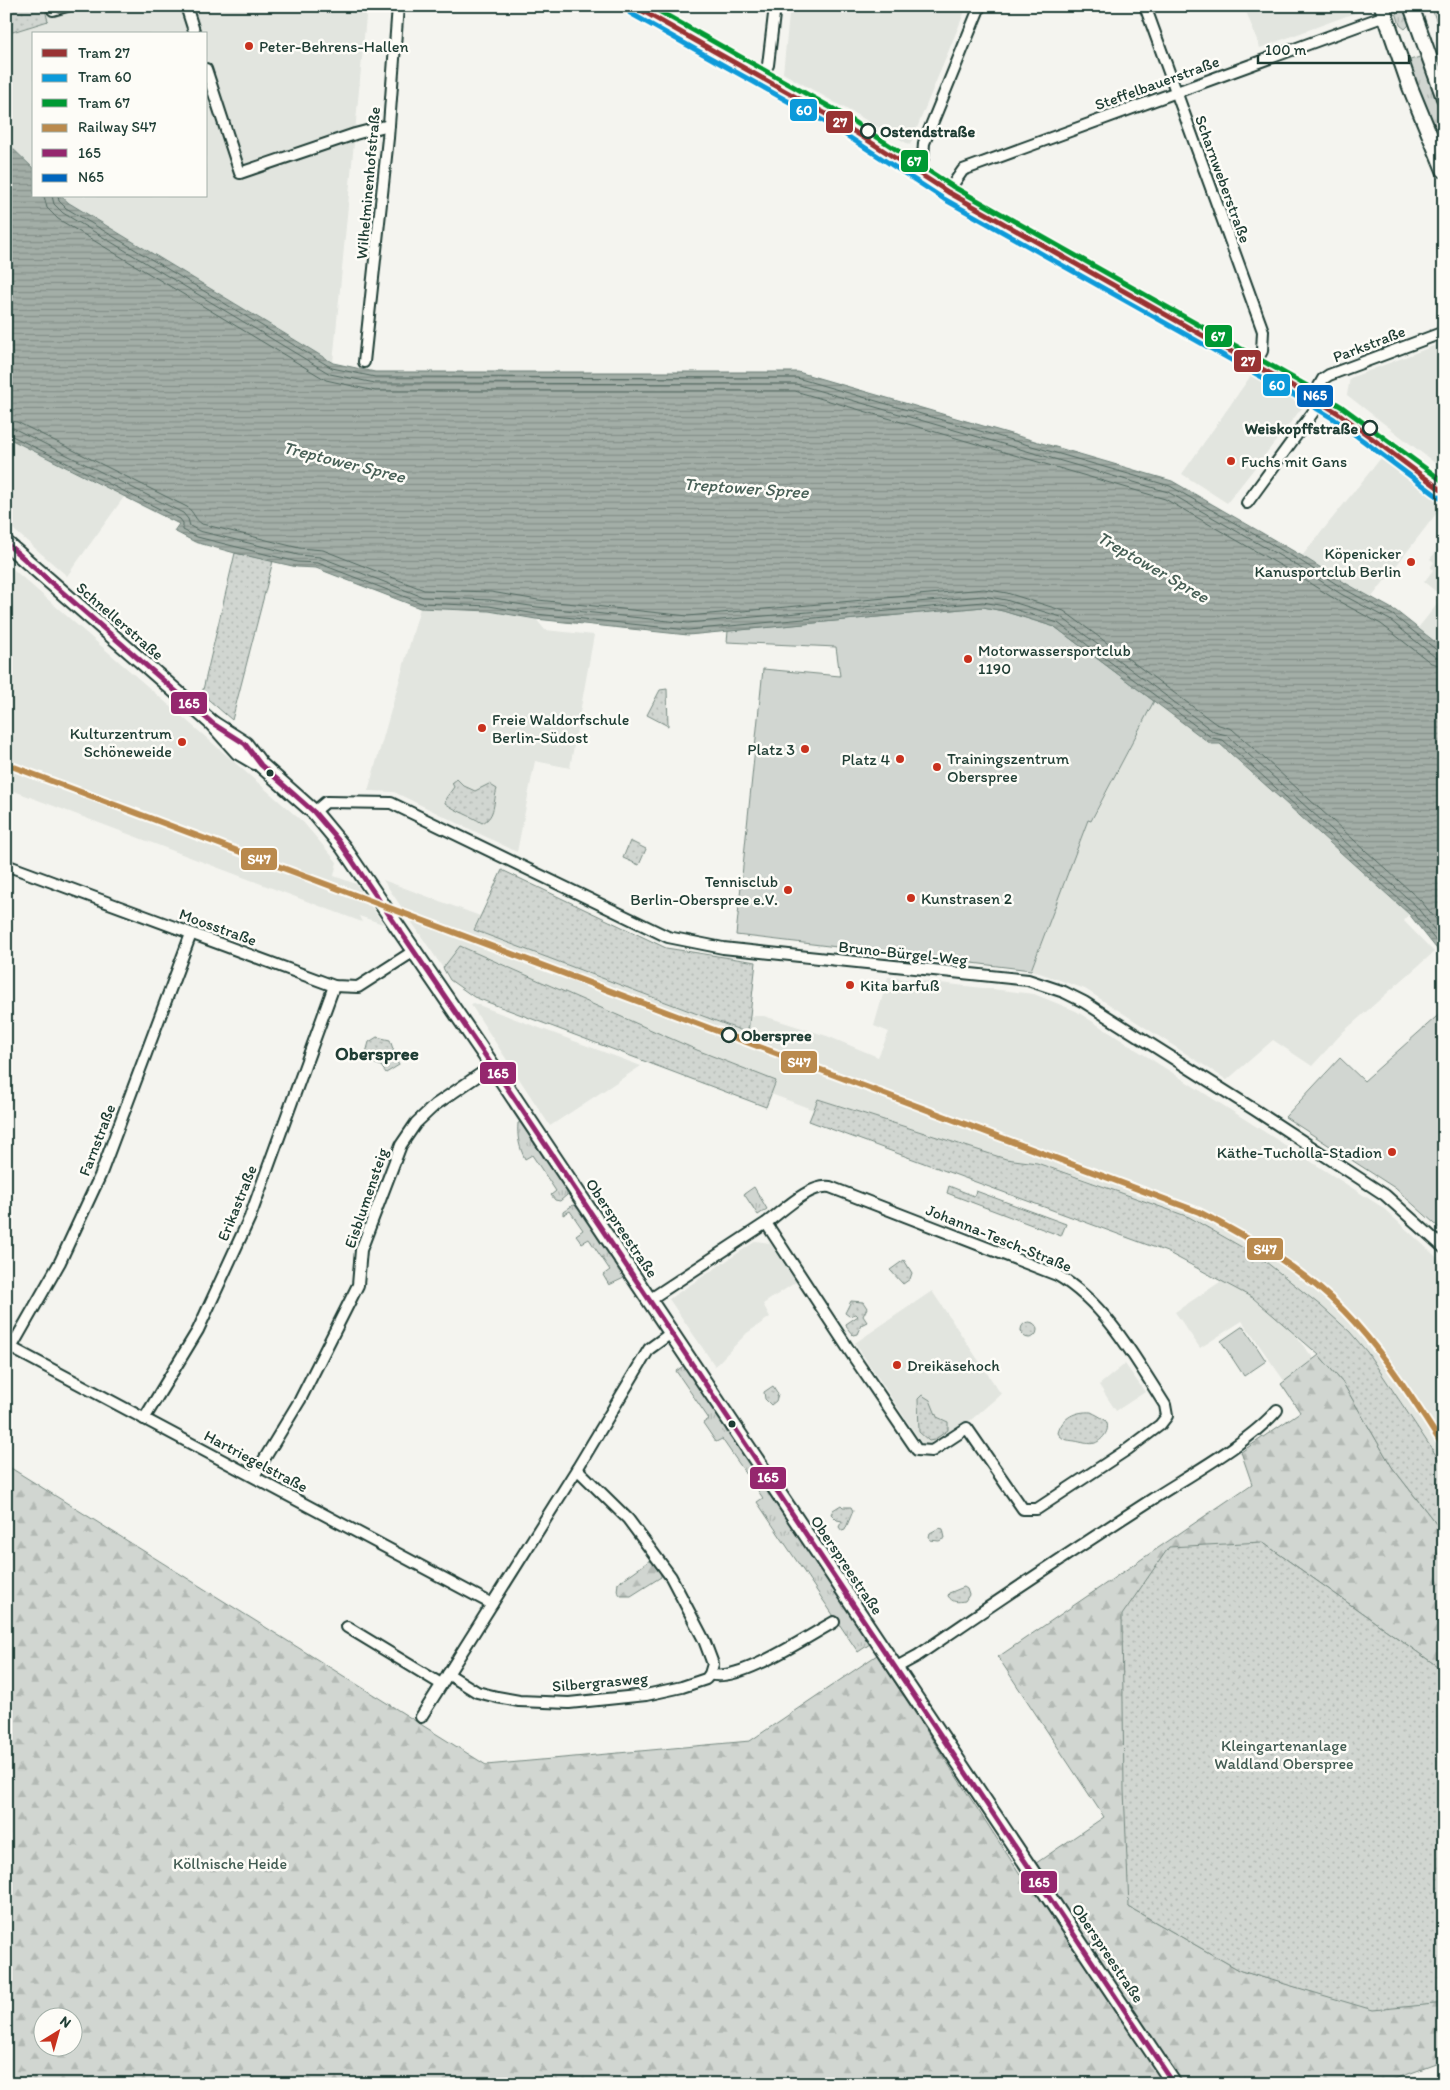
<svg xmlns="http://www.w3.org/2000/svg" width="1450" height="2090" viewBox="0 0 1450 2090" font-family="Itim,sans-serif">
	<style>
		.built { fill: #e2e5df }
		.grass { fill: url(#grass-tufts); stroke: #788a82 }
		.forest { fill: url(#forest-firs); stroke: #788a82; fill-rule: evenodd }
		.park { fill: url(#park-dots); stroke: #788a82 }
		.pitch { fill: #d1d6d1; stroke: #788a82 }
		.water { fill: url(#water-rules); stroke: #6e8179 }
		.lines { fill: none; stroke-linecap: round; stroke-linejoin: round }
		.shore { stroke: #546a62; stroke-width: 1 }
		.minor-casing { stroke: #1f3d34; stroke-width: 14 }
		.major-casing { stroke: #1f3d34; stroke-width: 18 }
		.minor { stroke: #fdfcf7; stroke-width: 10 }
		.major { stroke: #fdfcf7; stroke-width: 14 }
		.bus-1-casing { stroke: #fdfcf7; stroke-width: 9 }
		.bus-2-casing { stroke: #fdfcf7; stroke-width: 9 }
		.bus-1 { stroke: #95276e; stroke-width: 5 }
		.bus-2 { stroke: #0065bd; stroke-width: 5 }
		.rail-1-casing { stroke: #fdfcf7; stroke-width: 10 }
		.rail-1 { stroke: #ba8a4d; stroke-width: 6 }
		.tram-1-casing { stroke: #fdfcf7; stroke-width: 9 }
		.tram-2-casing { stroke: #fdfcf7; stroke-width: 9 }
		.tram-3-casing { stroke: #fdfcf7; stroke-width: 9 }
		.tram-1 { stroke: #933; stroke-width: 5 }
		.tram-2 { stroke: #0b9ada; stroke-width: 5 }
		.tram-3 { stroke: #093; stroke-width: 5 }
		.poi-dot { fill: #c8321e; stroke: #fdfcf7; stroke-width: 2 }
		.stop-dot { fill: #fdfcf7; stroke: #1f3d34; stroke-width: 2.5 }
		.bus-dot { fill: #1f3d34; stroke: #fdfcf7; stroke-width: 2 }
		.labels { text-anchor: middle; dominant-baseline: central; stroke-width: 5; stroke-linejoin: round; paint-order: stroke }
		.poi-label { font-size: 16px; fill: #1f3d34; stroke: #fdfcf7; text-anchor: start }
		.street-label { font-size: 16px; fill: #1f3d34; stroke: #fdfcf7 }
		.stop-label { font-size: 16px; font-weight: bold; fill: #1f3d34; stroke: #fdfcf7; text-anchor: start }
		.park-label { font-size: 16px; fill: #435c53; stroke: #fdfcf7 }
		.water-label { font-size: 18px; font-style: italic; fill: #475f56; stroke: #fdfcf7 }
		.quarter-label { font-size: 19px; font-weight: bold; fill: #1f3d34; stroke: #fdfcf7 }
		.line-badge { stroke: #fdfcf7; stroke-width: 2 }
		.badge-label { font-size: 14px; text-anchor: middle; font-weight: bold; fill: #fff }
	</style>
	<defs>
		<pattern id="grass-tufts" width="24" height="20" patternUnits="userSpaceOnUse" patternTransform="scale(1.25)"><rect width="24" height="20" fill="#d1d6d1"/><path d="M3 7l-1-3M5 7V3M7 7l1-3M15 17l-1-3M17 17v-4M19 17l1-3" fill="none" stroke="#b3b9b4"/></pattern>
		<pattern id="forest-firs" width="22" height="20" patternUnits="userSpaceOnUse" patternTransform="scale(1.25)"><rect width="22" height="20" fill="#d1d6d1"/><path d="M5 1l3.5 6h-7zM16 11l3.5 6h-7z" fill="#b3b9b4"/></pattern>
		<pattern id="park-dots" width="8" height="8" patternUnits="userSpaceOnUse" patternTransform="scale(1.25)"><rect width="8" height="8" fill="#d1d6d1"/><path d="M2 2h.1M6 6h.1" fill="none" stroke="#b3b9b4" stroke-width="1.8" stroke-linecap="round"/></pattern>
		<pattern id="water-rules" width="6" height="5" patternUnits="userSpaceOnUse" patternTransform="scale(1.25)"><rect width="6" height="5" fill="#a3aea7"/><path d="M0 2.5h6" fill="none" stroke="#848f89"/></pattern>
	</defs>
	<rect width="100%" height="100%" fill="#f4f4ef"/>
	<filter id="ink" filterUnits="userSpaceOnUse"><feTurbulence type="fractalNoise" baseFrequency=".02" numOctaves="2"/><feDisplacementMap in="SourceGraphic" scale="10" xChannelSelector="R" yChannelSelector="G"/><feConvolveMatrix kernelMatrix="1 2 1 2 8 2 1 2 1" color-interpolation-filters="sRGB"/></filter>
	<g filter="url(#ink)">
		<g class="built">
			<path d="M6,6H367L333,363L69,203L61,196H206V34H34V169L6,142Z"/>
			<path d="M790,6H967L910,145L783,73Z"/>
			<path d="M1244,6H1367L1368,8L1260,48Z"/>
			<path d="M1444,342V470L1347,395L1350,378Z"/>
			<path d="M1252,374L1305,404L1227,503L1182,474Z"/>
			<path d="M6,437L124,497L67,576L6,523Z"/>
			<path d="M1381,458L1443,505L1372,597L1347,584L1302,556Z"/>
			<path d="M1444,542V649L1418,628L1443,597L1424,582L1433,570L1431,567L1434,562L1430,559Z"/>
			<path d="M6,563L303,822L337,862L334,876L356,884L383,924L359,916L362,922L6,788Z"/>
			<path d="M420,608L489,611L536,619L545,630L594,635L570,768L535,761L517,852L394,792L368,791Z"/>
			<path d="M1154,701L1211,744L1220,743L1409,914L1404,921L1434,952L1343,1032L1312,1066L1273,1040L1227,1080L1085,989L1031,970L1088,820L1092,821Z"/>
			<path d="M383,880L480,916L474,930L747,1033L751,1016H764L827,1036L878,1057L889,1032L874,1026L888,977L1034,994L1076,1011L1382,1207L1444,1264V1467L1367,1352L1350,1332L1261,1258L1215,1231L1085,1179L1038,1163L1006,1159L818,1099L814,1110L771,1094L776,1081L697,1050L460,946L443,968Z"/>
			<path d="M473,1003L641,1066L550,1126L471,1005Z"/>
			<path d="M756,1241L770,1243L796,1282L763,1304L770,1317L747,1333L715,1366L669,1299Z"/>
			<path d="M1223,1280L1253,1298L1284,1322L1315,1360L1285,1382L1242,1321L1200,1348L1175,1312Z"/>
			<path d="M932,1291L1001,1394L971,1420L932,1446L923,1445L855,1343Z"/>
			<path d="M1125,1364L1145,1392L1116,1411L1099,1385Z"/>
		</g>
		<g class="grass">
			<path d="M1394,6H1405L1411,23L1405,29L1400,25Z"/>
			<path d="M1423,56L1444,112V155L1407,61Z"/>
			<path d="M524,1122L567,1189V1195L560,1201L555,1200L551,1195L556,1191L532,1155L525,1159C519,1147 517,1136 518,1123Z"/>
			<path d="M754,1187L767,1209L758,1215L744,1194Z"/>
			<path d="M573,1205L580,1207L624,1273V1278L609,1285L603,1275L610,1270L589,1239L582,1243L576,1235L583,1230L570,1211L563,1215V1212Z"/>
			<path d="M685,1365L870,1644L858,1652L757,1502L763,1498L722,1439L716,1442L703,1423L709,1419L676,1371Z"/>
		</g>
		<g class="forest">
			<path d="M1319,1355L1343,1383L1392,1467L1444,1534V1671L1262,1542L1129,1907L1241,1971L1373,2009L1444,2003V2061L1381,2084H6V1465L486,1765L750,1741L877,1655L1020,1874L1104,1817L998,1657L1252,1484L1241,1452L1300,1412L1281,1384ZM42,2018H72V2048H42Z"/>
			<path d="M649,1561L653,1562L661,1573V1577L631,1596H621L617,1591L618,1583Z"/>
		</g>
		<g class="park">
			<path d="M6,6H44L48,21L6,34Z"/>
			<path d="M1431,6H1444V42Z"/>
			<path d="M235,553L273,561L232,720L202,694Z"/>
			<path d="M667,689L668,726L647,715L660,690Z"/>
			<path d="M457,779L464,786L475,791L489,784L497,789C493,801 496,817 482,823C470,815 457,812 445,803L446,798L454,787L452,783Z"/>
			<path d="M630,841L646,849L639,865L623,858Z"/>
			<path d="M502,870L666,948L756,962L748,1033L474,930Z"/>
			<path d="M460,946L697,1050L776,1081L766,1107L474,997L450,980L443,968Z"/>
			<path d="M377,1037L390,1040L395,1055L394,1057L399,1065L386,1073L381,1066L369,1061L366,1053L369,1042Z"/>
			<path d="M818,1099L1006,1159L1037,1163L1189,1217L1261,1258L1321,1306L1350,1332L1367,1352L1444,1467V1534L1392,1467L1343,1383L1319,1355L1253,1298L1167,1252L809,1121Z"/>
			<path d="M949,1186L974,1196L976,1191L1066,1224L1061,1236L947,1193Z"/>
			<path d="M904,1260L912,1273L910,1279L903,1284L890,1270Z"/>
			<path d="M851,1301L863,1302L867,1308L863,1316L867,1322L861,1325L857,1334L853,1335L847,1328L846,1324L858,1316L856,1314L849,1316L845,1313Z"/>
			<circle cx="1029" cy="1330" r="8"/>
			<path d="M773,1386L778,1394L776,1401L771,1405L765,1399L764,1392Z"/>
			<path d="M922,1395L930,1400L937,1417L948,1422V1430L934,1440L929,1441L919,1432L918,1399Z"/>
			<path d="M1091,1412C1095,1414 1101,1417 1105,1420C1112,1428 1103,1440 1095,1443C1089,1445 1081,1442 1075,1441C1067,1440 1062,1440 1058,1433C1062,1417 1076,1411 1091,1412Z"/>
			<path d="M841,1505L843,1507H851L853,1511L845,1530L842,1531L839,1527L842,1521L837,1520L831,1514L833,1510Z"/>
			<path d="M939,1528L943,1529L945,1538L939,1541L930,1540L929,1537L930,1533Z"/>
			<path d="M1262,1542L1444,1671V2003L1373,2010L1241,1971L1129,1907L1124,1790L1122,1615L1169,1547Z"/>
			<path d="M964,1587L967,1589L969,1595L965,1601C957,1602 953,1603 948,1596L949,1593Z"/>
		</g>
		<g class="pitch">
			<path d="M983,607L1003,611L1055,627L1154,701L1091,821L1088,820L1031,970L736,935L763,669L840,676L836,647L727,642L728,631Z"/>
			<path d="M1444,1010V1232L1395,1188L1285,1117L1340,1058L1364,1081Z"/>
			<path d="M1243,1326L1266,1361L1244,1376L1221,1341Z"/>
		</g>
		<path class="water" d="M6,142L34,169V196H61L69,203L333,363L375,372H798L1172,481L1302,556L1347,584L1396,611L1444,649V958L1409,914L1220,744H1211L1055,627L1003,611L983,607L688,635L536,619L489,611L420,608L316,568L297,567L235,553L195,542L174,531L179,524L6,437Z"/>
		<g class="lines">
			<g class="shore">
				<path d="M44,196L47,208L58,219L326,380L375,391H795L1165,499L1292,572L1338,601L1381,624L1431,663L1444,666"/>
				<path d="M52,196L54,204L63,213L330,374L375,383L796,384L1168,492L1296,565L1341,594L1390,620L1435,657L1444,659"/>
				<path d="M58,196L59,201L66,208L332,368L375,377L797,378L1170,486L1299,560L1344,589L1393,615L1439,652L1444,653"/>
				<path d="M6,420L17,422L187,507C194,512 195,520 202,524L299,548L323,550L424,590L491,592L538,600L688,616L984,589L1007,593L1064,611L1216,724L1232,729L1421,901L1444,929"/>
				<path d="M6,427L13,428L183,513L188,519L190,526L199,531L298,555L320,557L423,597L490,600L537,607L688,623L983,596L1006,600L1061,617L1214,732L1227,735L1416,906L1444,942"/>
				<path d="M6,433L180,519L183,523V530L197,537L297,562L318,563L421,603L489,606L536,614L688,630L983,602L1004,606L1058,623L1212,738L1223,740L1412,911L1444,951"/>
			</g>
			<defs>
				<g id="minor">
					<path d="M52,6L53,10L67,6"/>
					<path d="M186,6L195,34"/>
					<path d="M639,6L894,154L949,190L1314,395L1343,414L1444,490"/>
					<path d="M1145,6L1263,331L1262,351L1256,362"/>
					<path d="M206,69L240,173L355,134L389,125"/>
					<path d="M761,77L768,65L775,6"/>
					<path d="M916,168L923,158L924,143L980,6"/>
					<path d="M949,190L963,170L1385,16"/>
					<path d="M364,362L388,138L398,6"/>
					<path d="M1314,395L1323,379L1329,375L1444,332"/>
					<path d="M1247,503L1322,400"/>
					<path d="M314,812L326,802L391,803L668,937L723,948L1028,980L1064,992L1084,1002L1255,1110L1385,1195L1444,1248"/>
					<path d="M6,865L334,986L358,987L414,951"/>
					<path d="M649,1300L766,1223L855,1359L917,1450L932,1451L967,1428L1023,1509H1037L1128,1449L1160,1425L1167,1416L1165,1405C1135,1358 1106,1304 1057,1275L830,1187C809,1184 783,1211 766,1223"/>
					<path d="M6,1345L492,1604"/>
					<path d="M11,1348L60,1262L100,1176L191,934"/>
					<path d="M144,1419L198,1330L250,1217L334,986"/>
					<path d="M254,1476L300,1400L358,1285L361,1250L401,1145L416,1123L435,1105L492,1066"/>
					<path d="M347,1627L441,1684"/>
					<path d="M895,1668L917,1656C994,1603 1072,1551 1151,1500C1188,1476 1250,1442 1277,1410"/>
					<path d="M448,1674L477,1692L497,1697L519,1701L569,1703L646,1695L682,1687L706,1679L710,1674L713,1664L704,1640L671,1577L628,1519L577,1469"/>
					<path d="M710,1674C737,1684 808,1636 834,1622"/>
					<path d="M421,1717L577,1469L649,1349L671,1333"/>
				</g>
				<g id="major">
					<path d="M1382,6L1410,87L1444,170"/>
					<path d="M1411,6L1444,98"/>
					<path d="M6,543L212,723L238,752L255,762"/>
					<path d="M212,723L245,744L261,765L314,812L343,847L500,1077L1174,2084"/>
				</g>
			</defs>
			<use href="#minor" class="minor-casing"/>
			<use href="#major" class="major-casing"/>
			<use href="#minor" class="minor"/>
			<use href="#major" class="major"/>
			<defs>
				<path id="bus-1" d="M6,543L212,723L245,744L261,765L314,812L338,840L500,1077L1174,2084"/>
				<path id="bus-2" d="M639,6L894,154L949,190L1314,395L1343,414L1444,490"/>
			</defs>
			<use href="#bus-1" class="bus-1-casing"/>
			<use href="#bus-2" class="bus-2-casing"/>
			<use href="#bus-1" class="bus-1"/>
			<use href="#bus-2" class="bus-2"/>
			<defs>
				<path id="rail-1" d="M6,764L1199,1212C1251,1239 1303,1269 1344,1311C1383,1351 1413,1400 1444,1447"/>
			</defs>
			<use href="#rail-1" class="rail-1-casing"/>
			<use href="#rail-1" class="rail-1"/>
			<defs>
				<path id="tram-1" d="M634,6L833,118L948,192L1312,397L1338,413L1444,492"/>
				<path id="tram-2" d="M630,13L829,124L944,199L1308,403L1334,419L1440,498"/>
				<path id="tram-3" d="M650,6L837,111L952,186L1316,391L1342,407L1444,482"/>
			</defs>
			<use href="#tram-1" class="tram-1-casing"/>
			<use href="#tram-2" class="tram-2-casing"/>
			<use href="#tram-3" class="tram-3-casing"/>
			<use href="#tram-1" class="tram-1"/>
			<use href="#tram-2" class="tram-2"/>
			<use href="#tram-3" class="tram-3"/>
		</g>
	</g>
	<g class="poi-dot">
		<circle cx="249" cy="46" r="5"/>
		<circle cx="1231" cy="461" r="5"/>
		<circle cx="1411" cy="562" r="5"/>
		<circle cx="968" cy="659" r="5"/>
		<circle cx="482" cy="728" r="5"/>
		<circle cx="182" cy="742" r="5"/>
		<circle cx="805" cy="749" r="5"/>
		<circle cx="900" cy="759" r="5"/>
		<circle cx="937" cy="767" r="5"/>
		<circle cx="788" cy="890" r="5"/>
		<circle cx="911" cy="898" r="5"/>
		<circle cx="850" cy="985" r="5"/>
		<circle cx="1392" cy="1152" r="5"/>
		<circle cx="897" cy="1365" r="5"/>
	</g>
	<g class="stop-dot">
		<circle cx="868" cy="131" r="7"/>
		<circle cx="1370" cy="428" r="7"/>
		<circle cx="729" cy="1035" r="7"/>
	</g>
	<g class="bus-dot">
		<circle cx="270" cy="773" r="4.5"/>
		<circle cx="732" cy="1424" r="4.5"/>
	</g>
	<g class="labels">
		<g class="poi-label">
			<text x="259" y="46">Peter-Behrens-Hallen</text>
			<text x="1241" y="461">Fuchs mit Gans</text>
			<text x="1401" y="553" text-anchor="end">Köpenicker<tspan x="1401" dy="18">Kanusportclub Berlin</tspan></text>
			<text x="978" y="650">Motorwassersportclub<tspan x="978" dy="18">1190</tspan></text>
			<text x="492" y="719">Freie Waldorfschule<tspan x="492" dy="18">Berlin-Südost</tspan></text>
			<text x="172" y="733" text-anchor="end">Kulturzentrum<tspan x="172" dy="18">Schöneweide</tspan></text>
			<text x="795" y="749" text-anchor="end">Platz 3</text>
			<text x="947" y="758">Trainingszentrum<tspan x="947" dy="18">Oberspree</tspan></text>
			<text x="890" y="759" text-anchor="end">Platz 4</text>
			<text x="778" y="881" text-anchor="end">Tennisclub<tspan x="778" dy="18">Berlin-Oberspree e.V.</tspan></text>
			<text x="921" y="898">Kunstrasen 2</text>
			<text x="860" y="985">Kita barfuß</text>
			<text x="1382" y="1152" text-anchor="end">Käthe-Tucholla-Stadion</text>
			<text x="907" y="1365">Dreikäsehoch</text>
		</g>
		<g class="street-label">
			<text transform="translate(1157 83) rotate(-20)">Steffelbauerstraße</text>
			<text transform="translate(1223 179) rotate(70)">Scharnweberstraße</text>
			<text transform="translate(368 183) rotate(-85)">Wilhelminenhofstraße</text>
			<text transform="translate(1369 344) rotate(-21)">Parkstraße</text>
			<text transform="translate(120 621) rotate(41)">Schnellerstraße</text>
			<text transform="translate(218 927) rotate(20)">Moosstraße</text>
			<text transform="translate(903 953) rotate(6)">Bruno-Bürgel-Weg</text>
			<text transform="translate(97 1140) rotate(-69)">Farnstraße</text>
			<text transform="translate(366 1198) rotate(-71)">Eisblumensteig</text>
			<text transform="translate(237 1203) rotate(-68)">Erikastraße</text>
			<text transform="translate(622 1228) rotate(56)">Oberspreestraße</text>
			<text transform="translate(999 1238) rotate(22)">Johanna-Tesch-Straße</text>
			<text transform="translate(256 1461) rotate(28)">Hartriegelstraße</text>
			<text transform="translate(847 1565) rotate(56)">Oberspreestraße</text>
			<text transform="translate(600 1682) rotate(-5)">Silbergrasweg</text>
			<text transform="translate(1108 1953) rotate(56)">Oberspreestraße</text>
		</g>
		<g class="stop-label">
			<text x="880" y="131">Ostendstraße</text>
			<text x="1358" y="428" text-anchor="end">Weiskopffstraße</text>
			<text x="741" y="1035">Oberspree</text>
		</g>
		<g class="park-label">
			<text x="1284" y="1745">Kleingartenanlage<tspan x="1284" dy="18">Waldland Oberspree</tspan></text>
			<text x="230" y="1863">Köllnische Heide</text>
		</g>
		<g class="water-label">
			<text transform="translate(344 462) rotate(14)">Treptower Spree</text>
			<text transform="translate(746 488) rotate(4)">Treptower Spree</text>
			<text transform="translate(1153 567) rotate(30)">Treptower Spree</text>
		</g>
		<g class="quarter-label">
			<text x="377" y="1053">Oberspree</text>
		</g>
	</g>
	<g class="line-badge">
		<rect x="789" y="98" width="29" height="24" rx="5" fill="#0b9ada"/>
		<rect x="825" y="110" width="29" height="24" rx="5" fill="#933"/>
		<rect x="900" y="149" width="29" height="24" rx="5" fill="#093"/>
		<rect x="1204" y="324" width="29" height="24" rx="5" fill="#093"/>
		<rect x="1233" y="349" width="29" height="24" rx="5" fill="#933"/>
		<rect x="1262" y="373" width="29" height="24" rx="5" fill="#0b9ada"/>
		<rect x="1296" y="384" width="38" height="24" rx="5" fill="#0065bd"/>
		<rect x="170" y="691" width="38" height="24" rx="5" fill="#95276e"/>
		<rect x="240" y="847" width="38" height="24" rx="5" fill="#ba8a4d"/>
		<rect x="780" y="1050" width="38" height="24" rx="5" fill="#ba8a4d"/>
		<rect x="479" y="1061" width="38" height="24" rx="5" fill="#95276e"/>
		<rect x="1246" y="1237" width="38" height="24" rx="5" fill="#ba8a4d"/>
		<rect x="749" y="1466" width="38" height="24" rx="5" fill="#95276e"/>
		<rect x="1020" y="1870" width="38" height="24" rx="5" fill="#95276e"/>
	</g>
	<g class="badge-label">
		<text x="804" y="115">60</text>
		<text x="840" y="127">27</text>
		<text x="914" y="166">67</text>
		<text x="1218" y="341">67</text>
		<text x="1248" y="366">27</text>
		<text x="1277" y="390">60</text>
		<text x="1315" y="400">N65</text>
		<text x="189" y="708">165</text>
		<text x="259" y="864">S47</text>
		<text x="799" y="1067">S47</text>
		<text x="498" y="1078">165</text>
		<text x="1265" y="1254">S47</text>
		<text x="768" y="1482">165</text>
		<text x="1039" y="1887">165</text>
	</g>
	<rect width="1450" height="2090" fill="none" stroke="#fdfcf7" stroke-width="25"/>
	<rect x="12" y="12" width="1425" height="2065" fill="none" stroke="#1f3d34" stroke-width="2" filter="url(#ink)"/>
	<rect x="32" y="32" width="175" height="165" fill="#fdfcf7" stroke="#a4b0a9"/>
	<rect x="42" y="49" width="25" height="8" fill="#993333" stroke="#a4b0a9"/>
	<text x="78" y="58" font-size="15" fill="#1f3d34">Tram 27</text>
	<rect x="42" y="74" width="25" height="8" fill="#0b9ada" stroke="#a4b0a9"/>
	<text x="78" y="82" font-size="15" fill="#1f3d34">Tram 60</text>
	<rect x="42" y="99" width="25" height="8" fill="#009933" stroke="#a4b0a9"/>
	<text x="78" y="108" font-size="15" fill="#1f3d34">Tram 67</text>
	<rect x="42" y="124" width="25" height="8" fill="#ba8a4d" stroke="#a4b0a9"/>
	<text x="78" y="132" font-size="15" fill="#1f3d34">Railway S47</text>
	<rect x="42" y="149" width="25" height="8" fill="#95276e" stroke="#a4b0a9"/>
	<text x="78" y="158" font-size="15" fill="#1f3d34">165</text>
	<rect x="42" y="174" width="25" height="8" fill="#0065bd" stroke="#a4b0a9"/>
	<text x="78" y="182" font-size="15" fill="#1f3d34">N65</text>
	<g transform="translate(58 2032) rotate(37)"><circle r="24" fill="#fdfcf7" stroke="#a4b0a9"/>
	<path d="M0-4L9 19L0 12L-9 19Z" fill="#c8321e"/>
	<text y="-8" font-size="14" font-weight="bold" text-anchor="middle" fill="#1f3d34">N</text>
	</g>
	<path d="M1258 55v8h151v-8" fill="none" stroke="#1f3d34" stroke-width="2.5"/>
	<text x="1265" y="55" font-size="15" fill="#1f3d34" stroke="#fdfcf7" stroke-width="4" paint-order="stroke">100 m</text>
</svg>
